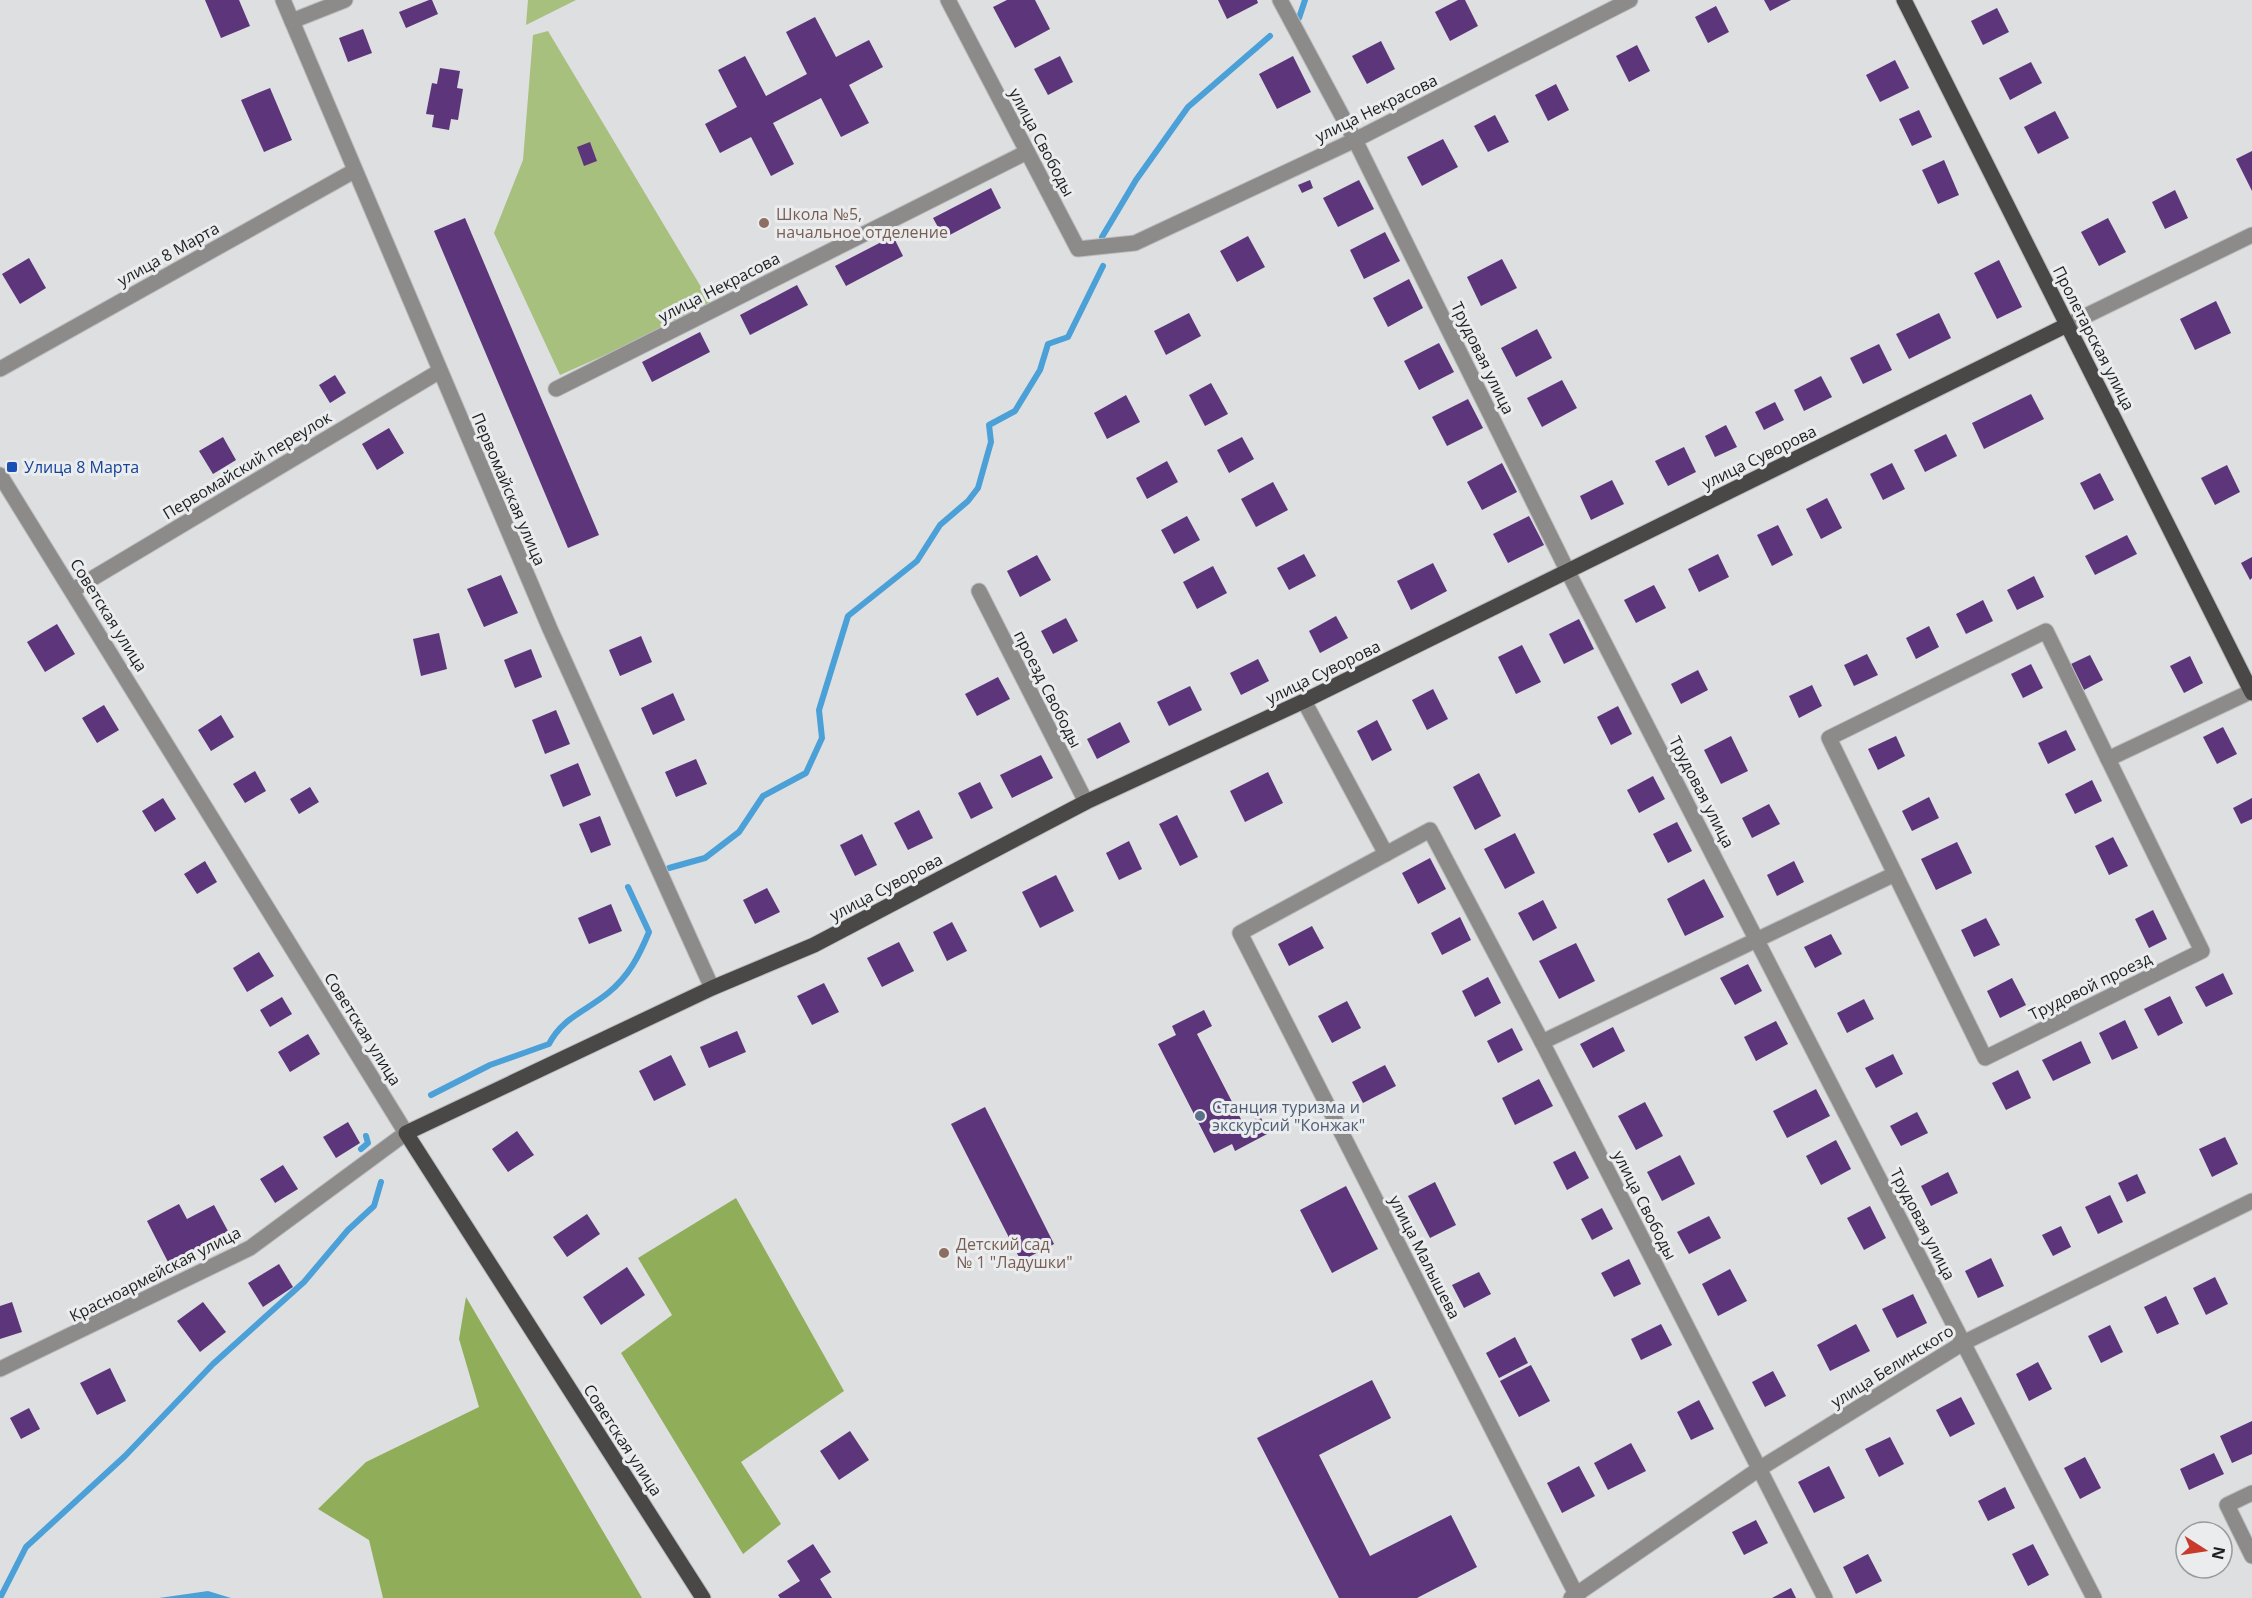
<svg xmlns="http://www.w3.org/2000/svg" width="2252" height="1598" viewBox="0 0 2252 1598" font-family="'Open Sans',sans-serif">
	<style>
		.green { fill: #a7c07e }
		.forest { fill: #90ae5a }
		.water { fill: #4ba0d8 }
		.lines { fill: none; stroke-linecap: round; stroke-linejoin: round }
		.stream { stroke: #4ba0d8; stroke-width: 6 }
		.building { fill: #5c357a }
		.minor-casing { stroke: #bbbcbe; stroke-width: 17 }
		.major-casing { stroke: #bbbcbe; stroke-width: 17 }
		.minor { stroke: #8c8b8a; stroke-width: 15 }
		.major { stroke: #494847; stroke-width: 15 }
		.education-dot { fill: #8d6e63; stroke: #eaecee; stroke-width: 2 }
		.transit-dot { fill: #1a4fb4; stroke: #eaecee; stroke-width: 2 }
		.service-dot { fill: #5c6f8a; stroke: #eaecee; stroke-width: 2 }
		.labels { text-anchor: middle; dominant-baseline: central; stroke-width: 6; stroke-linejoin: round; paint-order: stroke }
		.street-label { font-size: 16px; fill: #1e1f1f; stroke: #eaecee }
		.education-label { font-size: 16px; fill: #785e54; stroke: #eaecee; text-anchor: start }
		.transit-label { font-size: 16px; fill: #164399; stroke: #eaecee; text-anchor: start }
		.service-label { font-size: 16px; fill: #4e5e75; stroke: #eaecee; text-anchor: start }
	</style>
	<rect width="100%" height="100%" fill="#dddfe1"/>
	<g class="green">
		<path d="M528,0H576L526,25Z"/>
		<path d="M548,31L713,307L560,375L494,233L523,160L533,35Z"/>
	</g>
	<g class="forest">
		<path d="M736,1198L844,1391L741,1462L781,1524L743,1554L621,1353L672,1315L638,1258Z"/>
		<path d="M466,1297L642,1598H383L369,1540L318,1509L366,1462L479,1407L459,1339Z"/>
	</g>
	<path class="water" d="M208,1591L231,1598H159Z"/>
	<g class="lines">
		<g class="stream">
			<path d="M1299,18L1305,0"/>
			<path d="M1102,237L1136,180L1188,107L1270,36"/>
			<path d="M669,868L705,858L739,832L763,796L806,773L822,738L819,710L848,616L917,561L940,525L968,501L978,488L991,442L989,425L1015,411L1040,370L1048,344L1068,337L1103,266"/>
			<path d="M431,1095L490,1065L549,1044C562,1018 586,1011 608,993C629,976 639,956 649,932L628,887"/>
			<path d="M361,1149L368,1143L366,1136"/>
			<path d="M0,1598L26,1547L125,1456L213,1364L304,1282L348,1230L374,1206L381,1182"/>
		</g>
	</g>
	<g class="building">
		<path d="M205,0H239L250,26L221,38Z"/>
		<path d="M429,0H432L438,14L406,28L399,12Z"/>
		<path d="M1007,0H1035L1050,29L1015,48L993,7Z"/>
		<path d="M1218,0H1257L1258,3L1227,19Z"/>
		<path d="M1458,0H1465L1478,26L1450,41L1435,12Z"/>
		<path d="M1764,0H1791L1770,11Z"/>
		<path d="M1716,6L1729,32L1708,43L1695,17Z"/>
		<path d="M1997,8L2009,32L1983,45L1971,21Z"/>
		<path d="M815,17L836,57L869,40L883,67L849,85L869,123L841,137L821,98L773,123L794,164L771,176L751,137L720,153L705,124L737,107L718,70L745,56L766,96L807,74L786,32Z"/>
		<path d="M363,29L372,53L348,62L339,38Z"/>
		<path d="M1381,41L1395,69L1367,84L1352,56Z"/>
		<path d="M1637,45L1650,71L1629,82L1616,56Z"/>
		<path d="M1060,56L1073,82L1048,95L1034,69Z"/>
		<path d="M1293,56L1311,92L1277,109L1259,74Z"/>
		<path d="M1895,60L1909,88L1880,102L1866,75Z"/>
		<path d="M2031,62L2042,83L2010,100L1999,78Z"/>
		<path d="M440,68L460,71L457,88L463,89L458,120L451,119L449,130L432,127L434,115L426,114L432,83L437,84Z"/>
		<path d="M1556,84L1569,110L1548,121L1535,95Z"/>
		<path d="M270,88L292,140L264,152L241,100Z"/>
		<path d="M1919,110L1932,137L1912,146L1899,119Z"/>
		<path d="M2055,111L2069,138L2038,154L2024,127Z"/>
		<path d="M1495,115L1509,142L1488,152L1474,126Z"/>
		<path d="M1443,139L1458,167L1422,186L1407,157Z"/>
		<path d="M590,142L597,161L584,166L577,147Z"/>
		<path d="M2252,151V191L2236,159Z"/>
		<path d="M1944,160L1959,195L1938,204L1922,170Z"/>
		<path d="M1310,180L1313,188L1302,193L1298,185Z"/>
		<path d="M1359,180L1374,209L1338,227L1323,198Z"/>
		<path d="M991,188L1001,208L944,238L933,218Z"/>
		<path d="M2175,190L2188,218L2165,229L2152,202Z"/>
		<path d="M465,218L599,535L568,548L434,231Z"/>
		<path d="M2108,218L2126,252L2099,266L2081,232Z"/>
		<path d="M1385,232L1400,261L1364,279L1350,250Z"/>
		<path d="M893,236L903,256L846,286L835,266Z"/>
		<path d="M1248,236L1265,267L1237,282L1220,251Z"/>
		<path d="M29,258L46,288L20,304L2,274Z"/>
		<path d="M1502,259L1517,288L1481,306L1467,277Z"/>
		<path d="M1999,260L2022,307L1997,319L1974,273Z"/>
		<path d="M1409,279L1423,308L1388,327L1373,298Z"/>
		<path d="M797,285L808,305L750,335L740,315Z"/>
		<path d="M2216,301L2231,333L2195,350L2180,319Z"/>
		<path d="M1189,313L1201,336L1166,355L1154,331Z"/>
		<path d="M1939,313L1951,338L1909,359L1896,334Z"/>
		<path d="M1537,329L1552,358L1516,377L1501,348Z"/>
		<path d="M700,332L710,352L652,382L642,362Z"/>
		<path d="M1439,343L1454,372L1419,390L1404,361Z"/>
		<path d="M1879,344L1892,370L1863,384L1850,358Z"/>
		<path d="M335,375L346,393L330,403L319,385Z"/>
		<path d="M1821,376L1832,397L1804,411L1794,390Z"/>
		<path d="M1562,380L1577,408L1542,427L1527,398Z"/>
		<path d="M1211,383L1228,414L1205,426L1189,395Z"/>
		<path d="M2031,394L2044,419L1984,449L1972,423Z"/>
		<path d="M1126,395L1140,422L1107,439L1094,413Z"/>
		<path d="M1468,399L1483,428L1447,446L1432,417Z"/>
		<path d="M1775,402L1784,420L1764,430L1755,412Z"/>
		<path d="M1726,425L1737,447L1715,457L1705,436Z"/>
		<path d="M389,428L404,453L377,470L362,444Z"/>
		<path d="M1946,434L1957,456L1925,472L1914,450Z"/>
		<path d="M223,437L236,460L213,474L199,451Z"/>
		<path d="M1242,437L1254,459L1229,473L1217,450Z"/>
		<path d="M1684,447L1696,472L1668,486L1655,461Z"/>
		<path d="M1167,461L1178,482L1147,499L1136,478Z"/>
		<path d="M1502,463L1517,492L1482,510L1467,482Z"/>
		<path d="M1892,463L1905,489L1883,500L1870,474Z"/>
		<path d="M2227,465L2240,492L2215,505L2201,478Z"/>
		<path d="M2100,473L2114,500L2094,510L2080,483Z"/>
		<path d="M1612,480L1624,504L1591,520L1580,496Z"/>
		<path d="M1273,482L1288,510L1256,527L1241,499Z"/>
		<path d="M1827,498L1842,528L1821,539L1806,509Z"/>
		<path d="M1187,516L1200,540L1174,554L1161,530Z"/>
		<path d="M1529,516L1544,545L1508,563L1493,534Z"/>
		<path d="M1778,525L1793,555L1772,566L1757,535Z"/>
		<path d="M2127,535L2137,554L2095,575L2085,556Z"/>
		<path d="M1304,554L1316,576L1289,590L1277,568Z"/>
		<path d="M1718,554L1729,577L1699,592L1688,569Z"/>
		<path d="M1037,555L1051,580L1020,597L1007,571Z"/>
		<path d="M2252,557V578L2250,580L2241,563Z"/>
		<path d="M1433,563L1447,591L1411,610L1397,581Z"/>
		<path d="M1213,566L1227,593L1197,609L1183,582Z"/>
		<path d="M501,575L518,613L484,627L467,589Z"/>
		<path d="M2034,576L2044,597L2017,610L2007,590Z"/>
		<path d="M1654,585L1666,608L1636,623L1624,600Z"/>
		<path d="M1983,600L1993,621L1966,634L1956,614Z"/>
		<path d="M1336,616L1348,638L1320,653L1309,631Z"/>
		<path d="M1066,618L1078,641L1053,654L1041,631Z"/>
		<path d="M1579,619L1594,649L1564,664L1549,634Z"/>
		<path d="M57,624L75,654L45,672L27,642Z"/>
		<path d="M1929,626L1939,647L1916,659L1906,638Z"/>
		<path d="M439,633L447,669L421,676L413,639Z"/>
		<path d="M641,636L652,662L620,676L609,650Z"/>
		<path d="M1522,645L1541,682L1516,694L1498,657Z"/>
		<path d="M531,649L542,677L515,688L504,660Z"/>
		<path d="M1867,654L1878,675L1854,686L1844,665Z"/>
		<path d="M2090,655L2103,680L2084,690L2071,664Z"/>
		<path d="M2190,656L2203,683L2184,693L2170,666Z"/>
		<path d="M1258,659L1269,681L1241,695L1230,673Z"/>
		<path d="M2031,664L2043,688L2023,698L2011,674Z"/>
		<path d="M1698,670L1708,690L1681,704L1671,684Z"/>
		<path d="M998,677L1010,699L977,716L965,694Z"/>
		<path d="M1812,685L1822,706L1799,718L1789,696Z"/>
		<path d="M1190,686L1202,710L1169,726L1157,702Z"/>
		<path d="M1433,689L1448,719L1427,730L1412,700Z"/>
		<path d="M673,693L685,720L653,735L641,708Z"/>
		<path d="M104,705L119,730L97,743L82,718Z"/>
		<path d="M1618,706L1632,734L1611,745L1597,717Z"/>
		<path d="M556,710L570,744L545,754L532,720Z"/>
		<path d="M221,715L234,737L211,751L198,730Z"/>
		<path d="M1377,720L1392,750L1372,761L1357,731Z"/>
		<path d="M1120,722L1130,742L1097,759L1087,739Z"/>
		<path d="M2223,727L2237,754L2217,764L2203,737Z"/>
		<path d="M2066,730L2076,750L2048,764L2038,743Z"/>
		<path d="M1731,736L1748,771L1721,784L1704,750Z"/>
		<path d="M1896,736L1905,756L1878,770L1868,749Z"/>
		<path d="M1041,755L1053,778L1012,798L1000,775Z"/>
		<path d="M696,759L707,784L676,797L665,772Z"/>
		<path d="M578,763L591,795L563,807L550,775Z"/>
		<path d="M255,771L266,791L245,803L233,784Z"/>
		<path d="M1268,772L1283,803L1245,822L1230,791Z"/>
		<path d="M1479,773L1501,816L1475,830L1453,787Z"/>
		<path d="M1653,776L1665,799L1639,813L1627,790Z"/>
		<path d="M2092,780L2102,801L2075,814L2065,794Z"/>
		<path d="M980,782L993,808L971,819L958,793Z"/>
		<path d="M310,787L319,802L299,814L290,799Z"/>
		<path d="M1929,797L1939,818L1912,831L1902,811Z"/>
		<path d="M163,798L176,819L155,832L142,811Z"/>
		<path d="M2252,798V819L2241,824L2233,808Z"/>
		<path d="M1769,804L1780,824L1752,838L1742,818Z"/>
		<path d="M919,810L933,838L908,850L894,823Z"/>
		<path d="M1177,815L1198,857L1180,866L1159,824Z"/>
		<path d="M600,816L611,845L591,853L579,824Z"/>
		<path d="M1677,822L1692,851L1668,863L1653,834Z"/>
		<path d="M1515,833L1535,873L1505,889L1484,849Z"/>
		<path d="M862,834L877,865L855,876L840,845Z"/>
		<path d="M2113,837L2128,866L2109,875L2095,846Z"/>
		<path d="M1129,841L1142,869L1119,880L1106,853Z"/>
		<path d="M1957,842L1972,873L1936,890L1921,859Z"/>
		<path d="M1430,858L1446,889L1418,904L1402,873Z"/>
		<path d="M205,861L217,882L197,894L184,874Z"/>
		<path d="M1794,861L1804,882L1777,896L1767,875Z"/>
		<path d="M1056,875L1074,911L1040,928L1022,892Z"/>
		<path d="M1704,879L1724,917L1685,936L1667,899Z"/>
		<path d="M767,888L780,912L755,924L743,900Z"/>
		<path d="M1543,900L1557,928L1533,941L1518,913Z"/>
		<path d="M611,904L622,931L589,944L578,918Z"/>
		<path d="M2153,910L2167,939L2149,948L2135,919Z"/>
		<path d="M1460,917L1471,940L1442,955L1431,933Z"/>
		<path d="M1986,918L2000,945L1974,957L1961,930Z"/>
		<path d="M952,922L967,951L947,961L933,932Z"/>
		<path d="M1312,926L1324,948L1289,966L1278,944Z"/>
		<path d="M1831,934L1842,954L1815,968L1804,947Z"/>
		<path d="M899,942L914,971L882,987L867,958Z"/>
		<path d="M1576,943L1595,981L1559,999L1539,961Z"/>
		<path d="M259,952L274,976L247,992L233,968Z"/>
		<path d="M1748,964L1762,991L1735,1005L1720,978Z"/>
		<path d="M2223,973L2233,994L2206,1007L2195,987Z"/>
		<path d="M1488,977L1501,1003L1475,1017L1462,991Z"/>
		<path d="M2012,978L2026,1005L2000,1018L1987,991Z"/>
		<path d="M824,983L839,1012L812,1025L797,996Z"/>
		<path d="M2170,996L2183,1023L2158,1036L2144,1009Z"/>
		<path d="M282,997L292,1014L270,1027L260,1010Z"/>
		<path d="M1864,999L1874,1019L1847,1033L1837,1013Z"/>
		<path d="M1347,1001L1361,1028L1332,1043L1318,1016Z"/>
		<path d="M1204,1010L1212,1026L1197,1034L1244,1125L1260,1116L1269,1133L1235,1151L1232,1144L1214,1153L1158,1044L1176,1035L1172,1026Z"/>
		<path d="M2125,1020L2138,1048L2112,1060L2099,1033Z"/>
		<path d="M1776,1021L1788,1044L1756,1061L1744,1037Z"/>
		<path d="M1613,1027L1625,1051L1593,1068L1580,1044Z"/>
		<path d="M1512,1028L1523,1050L1498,1063L1487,1041Z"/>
		<path d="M737,1031L746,1052L709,1068L700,1047Z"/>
		<path d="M308,1034L320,1054L290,1072L278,1052Z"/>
		<path d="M2081,1041L2091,1063L2053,1081L2042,1060Z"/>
		<path d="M1893,1054L1903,1074L1876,1088L1865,1068Z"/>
		<path d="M671,1055L686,1085L654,1101L639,1071Z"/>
		<path d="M1385,1065L1396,1086L1363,1103L1352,1082Z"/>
		<path d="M2018,1070L2031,1098L2006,1110L1992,1083Z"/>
		<path d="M1539,1079L1553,1106L1515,1125L1502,1098Z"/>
		<path d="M1816,1089L1830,1116L1787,1138L1773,1111Z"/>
		<path d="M1645,1102L1663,1136L1636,1150L1618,1116Z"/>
		<path d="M985,1107L1054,1244L1021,1261L951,1124Z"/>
		<path d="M1917,1112L1928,1133L1901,1146L1890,1126Z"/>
		<path d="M348,1122L360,1143L336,1158L323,1137Z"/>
		<path d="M517,1131L534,1155L508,1172L492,1149Z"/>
		<path d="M2225,1137L2238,1164L2212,1177L2199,1149Z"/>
		<path d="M1836,1140L1851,1169L1821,1185L1806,1156Z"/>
		<path d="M1575,1151L1589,1178L1567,1190L1553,1162Z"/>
		<path d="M1680,1155L1695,1184L1662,1201L1647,1172Z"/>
		<path d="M283,1165L298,1189L275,1203L260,1179Z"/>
		<path d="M1948,1172L1958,1193L1931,1206L1921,1186Z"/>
		<path d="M2137,1174L2146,1193L2127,1202L2118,1183Z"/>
		<path d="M1435,1182L1456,1225L1430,1238L1408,1196Z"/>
		<path d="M1346,1186L1378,1249L1332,1273L1300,1210Z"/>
		<path d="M2110,1195L2123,1222L2098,1234L2085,1207Z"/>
		<path d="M179,1204L187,1219L214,1205L229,1233L169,1264L147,1221Z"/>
		<path d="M1870,1206L1886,1238L1864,1250L1847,1218Z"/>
		<path d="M1602,1208L1613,1229L1592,1240L1581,1219Z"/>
		<path d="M587,1214L600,1234L567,1257L553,1237Z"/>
		<path d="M1709,1216L1721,1238L1689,1254L1677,1232Z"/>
		<path d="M2061,1226L2071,1247L2053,1256L2042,1235Z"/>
		<path d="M1991,1258L2004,1286L1978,1298L1965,1271Z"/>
		<path d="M1629,1259L1641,1284L1614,1297L1601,1273Z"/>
		<path d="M279,1264L293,1287L263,1307L248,1283Z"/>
		<path d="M627,1267L645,1295L601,1325L583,1297Z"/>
		<path d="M1730,1269L1747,1301L1718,1316L1702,1284Z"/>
		<path d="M1479,1272L1491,1294L1464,1308L1452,1285Z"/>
		<path d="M2215,1277L2228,1304L2206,1315L2193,1288Z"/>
		<path d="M1913,1294L1927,1323L1897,1338L1882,1309Z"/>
		<path d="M2166,1296L2179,1324L2157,1334L2144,1307Z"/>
		<path d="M12,1302L22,1332L0,1339V1306Z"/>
		<path d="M203,1302L226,1332L200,1352L177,1321Z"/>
		<path d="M1661,1324L1672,1345L1641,1360L1631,1339Z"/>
		<path d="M1856,1324L1870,1351L1830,1371L1817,1345Z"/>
		<path d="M2110,1325L2123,1352L2101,1363L2088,1336Z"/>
		<path d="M1515,1337L1528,1363L1499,1378L1486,1353Z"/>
		<path d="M2038,1362L2052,1389L2029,1401L2016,1374Z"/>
		<path d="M1531,1365L1550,1401L1519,1417L1500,1381Z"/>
		<path d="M110,1368L126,1401L97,1415L80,1383Z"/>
		<path d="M1773,1371L1786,1396L1765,1407L1752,1382Z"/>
		<path d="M1372,1380L1391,1418L1319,1455L1370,1556L1451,1515L1477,1567L1417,1598H1339L1257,1438Z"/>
		<path d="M1961,1397L1975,1424L1950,1437L1936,1410Z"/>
		<path d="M1699,1400L1714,1429L1691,1440L1677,1412Z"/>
		<path d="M29,1408L40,1429L21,1439L10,1418Z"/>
		<path d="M2252,1421V1454L2232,1463L2220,1436Z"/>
		<path d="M850,1431L869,1460L839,1480L820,1451Z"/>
		<path d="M1890,1437L1904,1464L1879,1477L1865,1449Z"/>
		<path d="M1631,1443L1646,1471L1608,1490L1594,1463Z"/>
		<path d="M2214,1453L2224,1474L2189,1490L2180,1469Z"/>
		<path d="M2085,1457L2101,1488L2080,1499L2064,1468Z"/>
		<path d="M1579,1466L1595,1496L1562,1513L1547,1483Z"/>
		<path d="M1829,1466L1845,1498L1814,1513L1798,1482Z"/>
		<path d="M2005,1487L2015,1508L1988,1521L1978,1501Z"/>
		<path d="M1756,1520L1768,1543L1744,1555L1732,1532Z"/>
		<path d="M813,1544L831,1572L820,1579L832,1598H780L778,1595L800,1581L787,1561Z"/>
		<path d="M2033,1544L2049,1575L2028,1586L2012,1554Z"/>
		<path d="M1868,1554L1882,1581L1856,1594L1843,1567Z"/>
		<path d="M1791,1588L1796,1598H1772Z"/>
	</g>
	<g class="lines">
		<defs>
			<g id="minor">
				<path d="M283,0L550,629L712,988"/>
				<path d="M948,0L1078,249L1135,243L1355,140L1630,0"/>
				<path d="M1280,0L1355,140L1568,572L2094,1598"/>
				<path d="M292,21L345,0"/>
				<path d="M2067,325L2252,235"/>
				<path d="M0,369L354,171"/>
				<path d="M556,389L1027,152"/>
				<path d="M0,475L406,1133L250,1248L0,1369"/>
				<path d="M73,590L440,371"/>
				<path d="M979,591L1086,802"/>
				<path d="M1304,701L1386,854"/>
				<path d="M1895,874L1829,738L2046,631L2108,759"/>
				<path d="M1542,1042L1895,874L1985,1058L2202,951L2108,759L2252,691"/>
				<path d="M2252,1493L2227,1505L2252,1556"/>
				<path d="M1571,1598L1759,1469L1963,1343L2252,1201"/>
				<path d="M1578,1598L1240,933L1430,830L1542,1042L1825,1598"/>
			</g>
			<g id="major">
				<path d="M1904,0L2252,693"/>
				<path d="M703,1598L406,1133L712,988L814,945L1086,802L1304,701L2067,325"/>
			</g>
		</defs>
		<use href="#minor" class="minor-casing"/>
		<use href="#major" class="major-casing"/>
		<use href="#minor" class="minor"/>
		<use href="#major" class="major"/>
	</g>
	<g class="education-dot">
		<circle cx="764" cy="223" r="6"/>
		<circle cx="944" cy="1253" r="6"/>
	</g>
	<rect class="transit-dot" x="6" y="461" width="12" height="12" rx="3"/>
	<circle class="service-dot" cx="1200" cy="1116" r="6"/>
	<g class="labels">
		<g class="street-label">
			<text transform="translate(1376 108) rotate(-26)">улица Некрасова</text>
			<text transform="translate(1042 142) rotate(62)">улица Свободы</text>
			<text transform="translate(168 254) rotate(-29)">улица 8 Марта</text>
			<text transform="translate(719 287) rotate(-27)">улица Некрасова</text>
			<text transform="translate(2094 338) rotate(63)">Пролетарская улица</text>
			<text transform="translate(1483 358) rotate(64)">Трудовая улица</text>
			<text transform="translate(1759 457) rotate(-26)">улица Суворова</text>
			<text transform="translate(247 465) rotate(-31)">Первомайский переулок</text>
			<text transform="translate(509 489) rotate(67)">Первомайская улица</text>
			<text transform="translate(109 615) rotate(58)">Советская улица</text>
			<text transform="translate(1323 672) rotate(-26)">улица Суворова</text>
			<text transform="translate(1048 689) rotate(63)">проезд Свободы</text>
			<text transform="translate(1702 792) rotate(63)">Трудовая улица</text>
			<text transform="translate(886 887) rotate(-28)">улица Суворова</text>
			<text transform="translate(2090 986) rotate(-26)">Трудовой проезд</text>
			<text transform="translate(363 1029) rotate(58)">Советская улица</text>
			<text transform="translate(1645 1205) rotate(63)">улица Свободы</text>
			<text transform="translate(1923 1224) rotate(63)">Трудовая улица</text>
			<text transform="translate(1425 1257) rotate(63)">улица Малышева</text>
			<text transform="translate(155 1274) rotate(-27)">Красноармейская улица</text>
			<text transform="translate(1892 1366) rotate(-32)">улица Белинского</text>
			<text transform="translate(623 1440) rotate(57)">Советская улица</text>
		</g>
		<g class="education-label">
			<text x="776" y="214">Школа №5,<tspan x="776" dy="18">начальное отделение</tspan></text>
			<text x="956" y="1244">Детский сад<tspan x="956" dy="18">№ 1 "Ладушки"</tspan></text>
		</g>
		<g class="transit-label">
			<text x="24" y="467">Улица 8 Марта</text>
		</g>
		<g class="service-label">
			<text x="1212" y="1107">Станция туризма и<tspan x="1212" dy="18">экскурсий "Конжак"</tspan></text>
		</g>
	</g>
	<g transform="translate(2204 1550) rotate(102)"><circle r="28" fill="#eaecee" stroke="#989a9b" stroke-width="1.5"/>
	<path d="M0-4.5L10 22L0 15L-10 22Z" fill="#c83b2b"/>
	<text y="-9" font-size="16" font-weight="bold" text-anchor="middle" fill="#1e1f1f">N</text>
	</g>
</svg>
